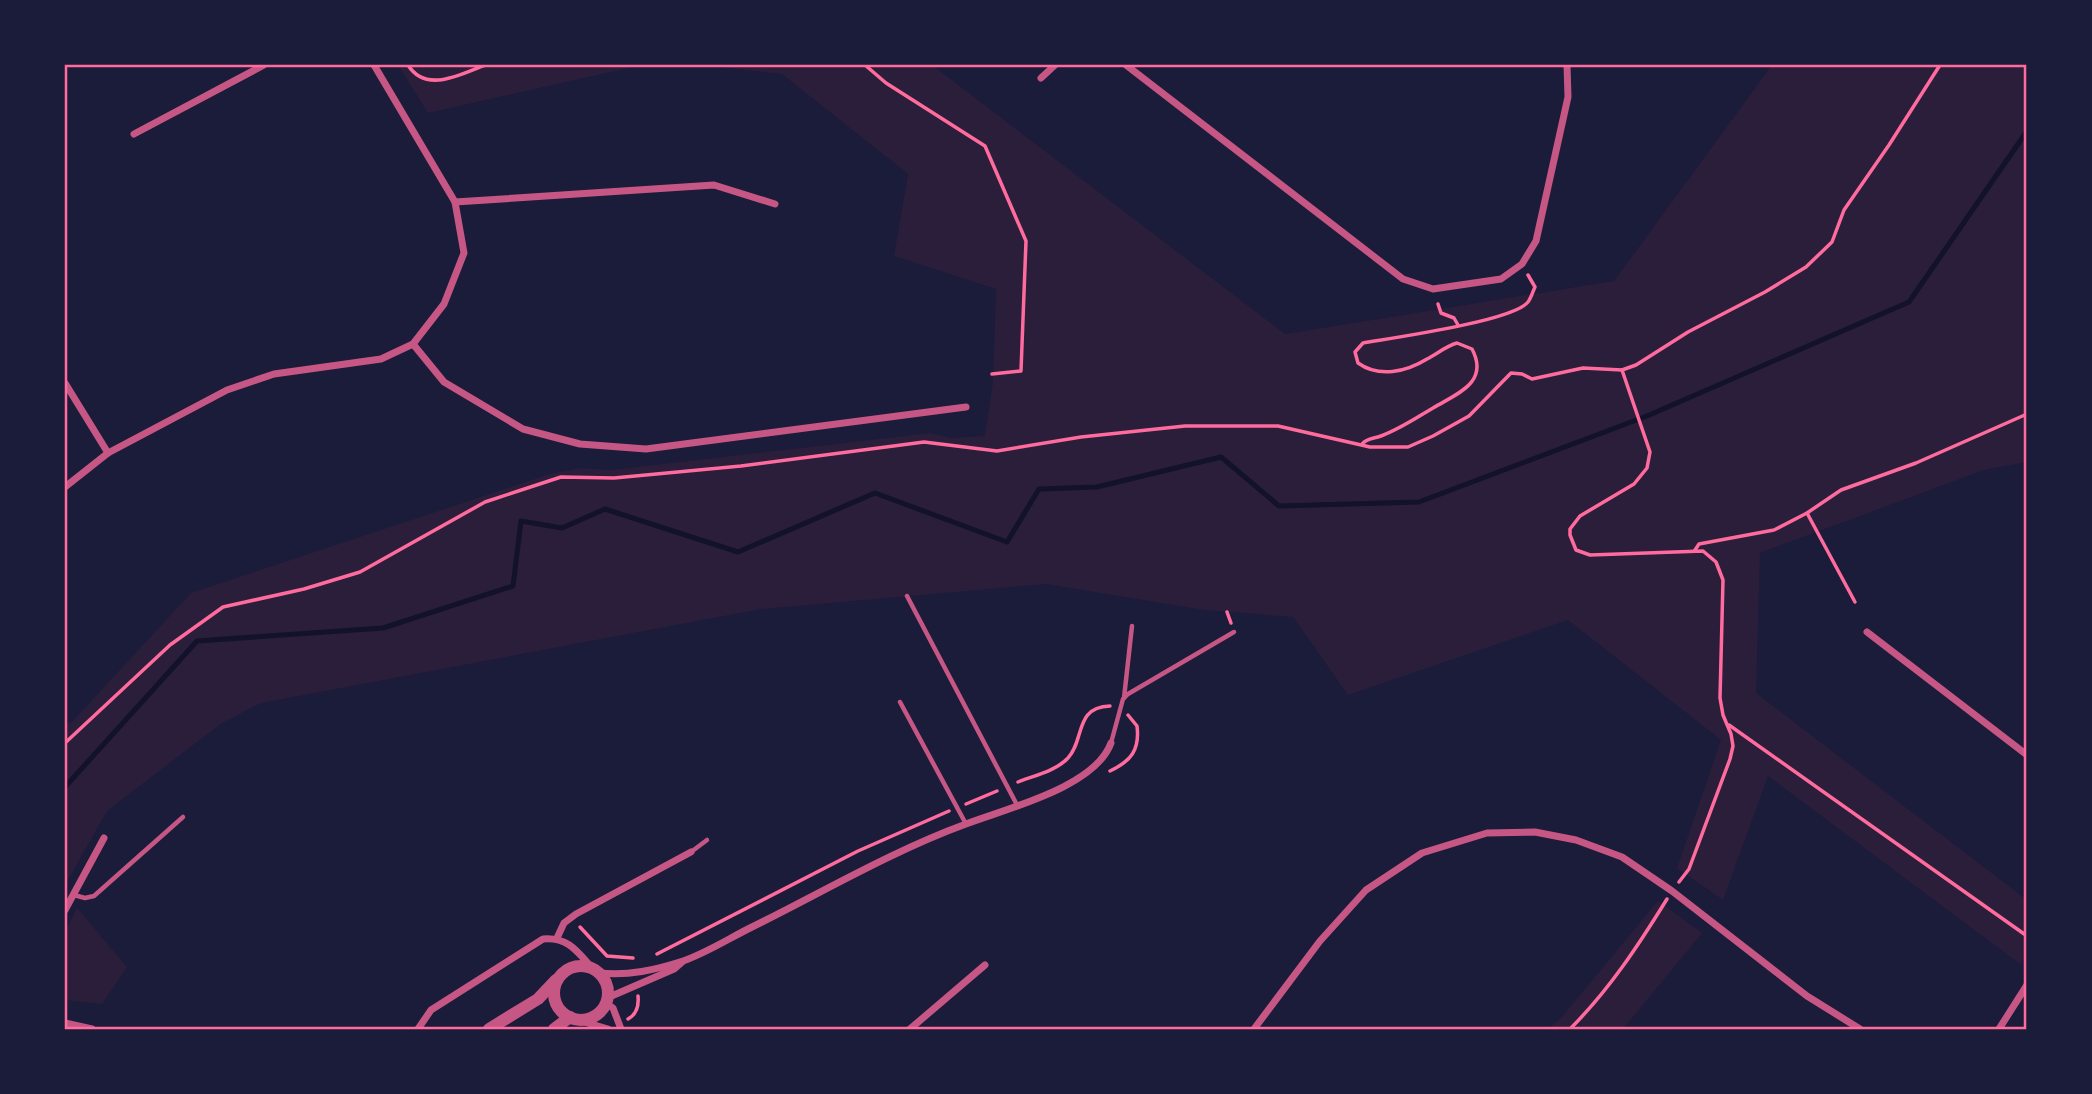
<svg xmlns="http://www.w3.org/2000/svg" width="2092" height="1094" viewBox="0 0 2092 1094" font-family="Literata,serif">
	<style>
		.green { fill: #2a1e3b }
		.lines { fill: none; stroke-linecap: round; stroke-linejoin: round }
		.stream { stroke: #12122b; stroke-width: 5 }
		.path { stroke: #ff6b9d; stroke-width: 3.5 }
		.service { stroke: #c65784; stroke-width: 4.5 }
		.minor { stroke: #c65784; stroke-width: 7 }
		.tertiary { stroke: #c65784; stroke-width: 12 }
		.neatline { fill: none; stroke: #ff6b9d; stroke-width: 2.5 }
	</style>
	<rect width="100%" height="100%" fill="#1b1b3a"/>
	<g class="green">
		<path d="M398,65H642L428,113Z"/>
		<path d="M702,65H932L1285,334L1614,281L1772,65H2027V462L1984,470L1760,553L1756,693L2027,900V955L2020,964L1768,776L1723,900L1677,868L1721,740L1568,620L1348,695L1293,617L1205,610L1045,584L761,609L261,703L222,723L107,811L65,885V720L70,724L191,593L550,474L580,468L612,470L931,433L950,438L985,436L993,382L996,289L894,256L908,174L782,74Z"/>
		<path d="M1658,901L1702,933L1623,1029H1548L1561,1018Z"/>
		<path d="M77,908L127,967L102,1004L65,1000V933Z"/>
	</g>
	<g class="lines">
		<path class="stream" d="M65,787L197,641L383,628L513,586L521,521L562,528L605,509L738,552L875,493L1007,542L1039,489L1097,487L1221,457L1279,506L1419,502L1647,416L1909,302L2027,131"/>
		<g class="path">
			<path d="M408,65C426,94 461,74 485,65"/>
			<path d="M865,65L886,83L985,146L1026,241L1021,371L992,374"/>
			<path d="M1438,304L1441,313L1454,318L1458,325"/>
			<path d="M1622,370L1650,452L1647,468L1634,484L1580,516L1570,529V535L1576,550L1590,555L1703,551L1716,562L1723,580L1720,698L1723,715L1731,734L1733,746L1730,759L1689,869L1679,882"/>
			<path d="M1362,444C1367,438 1373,439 1381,436C1400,429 1416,418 1433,408C1456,394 1490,383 1472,349L1457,343C1446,346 1437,354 1427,359C1406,372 1379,378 1358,363L1355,352L1363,343C1392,338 1513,321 1528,302C1531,298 1533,291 1535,287L1528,275"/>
			<path d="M1807,513L1855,602"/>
			<path d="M1695,550L1699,544L1774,530L1807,513L1841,490L1916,463L2027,414"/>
			<path d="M1227,612L1231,623"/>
			<path d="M1729,725L2027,936"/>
			<path d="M65,743L170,645L223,607L304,589L360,572L485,502L561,477L614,478L741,466L924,442L997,451L1081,437L1185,426H1278L1370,447H1408L1433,436L1469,416L1511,373L1522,374L1532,379L1583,368L1622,370L1636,365L1688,332L1765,292L1806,267L1832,242L1844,210L1889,145L1940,65"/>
			<path d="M1110,771C1131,761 1140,750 1137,726L1128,715"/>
			<path d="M1018,782C1033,776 1056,771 1068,758C1085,740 1074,707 1110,706"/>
			<path d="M966,804L997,791"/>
			<path d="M580,927L607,956L633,958"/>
			<path d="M657,954L858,851L949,811"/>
			<path d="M628,1019C637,1014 639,1006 638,996"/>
			<path d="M1570,1029C1609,990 1638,946 1667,899"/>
		</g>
		<g class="service">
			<path d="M907,596L1017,805"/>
			<path d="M1124,698L1132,626"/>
			<path d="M900,702L966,824"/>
			<path d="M1111,743L1123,699L1128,694L1234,632"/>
			<path d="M691,852L707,840"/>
			<path d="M74,895L85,898L94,896L183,817"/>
		</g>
		<g class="minor">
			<path d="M1126,65L1403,279L1433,289L1501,279L1522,264L1536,241L1568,97L1567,65"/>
			<path d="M1041,78L1055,65"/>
			<path d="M134,134L264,65"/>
			<path d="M455,202L714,185L775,204"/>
			<path d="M413,344L444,382L523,429L580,444L646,449L966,407"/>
			<path d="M65,383L108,453"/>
			<path d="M65,487L108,453L227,390L274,374L381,359L413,344L444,304L464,253L455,202L374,65"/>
			<path d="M1867,632L2027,755"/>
			<path d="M65,910L104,838"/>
			<path d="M557,938L564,923L576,914L691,852"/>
			<path d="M599,973C629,976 655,970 683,961C706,953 728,939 750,928C821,893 892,851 966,824C1008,808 1095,787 1111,743"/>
			<path d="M607,998L674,969L682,962"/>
			<path d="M606,1003L613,1008L621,1029"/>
			<path d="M574,1019L608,1029"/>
			<path d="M65,1023L92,1029"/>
			<path d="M418,1029L431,1010L543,939C568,937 577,951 592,968"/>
			<path d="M910,1029L985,965"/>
			<path d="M1254,1029L1320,941L1366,890L1422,853L1487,833L1535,832L1576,840L1622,857L1672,891L1807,996L1860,1029"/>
			<path d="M1999,1029L2027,985"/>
		</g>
		<g class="tertiary">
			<circle cx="581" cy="993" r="27"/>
			<path d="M489,1029L538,999L556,980"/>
			<path d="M554,1029L570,1017"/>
		</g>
	</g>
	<rect width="2092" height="1094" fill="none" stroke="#1b1b3a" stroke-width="133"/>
	<rect x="66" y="66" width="1959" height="962" class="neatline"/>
</svg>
